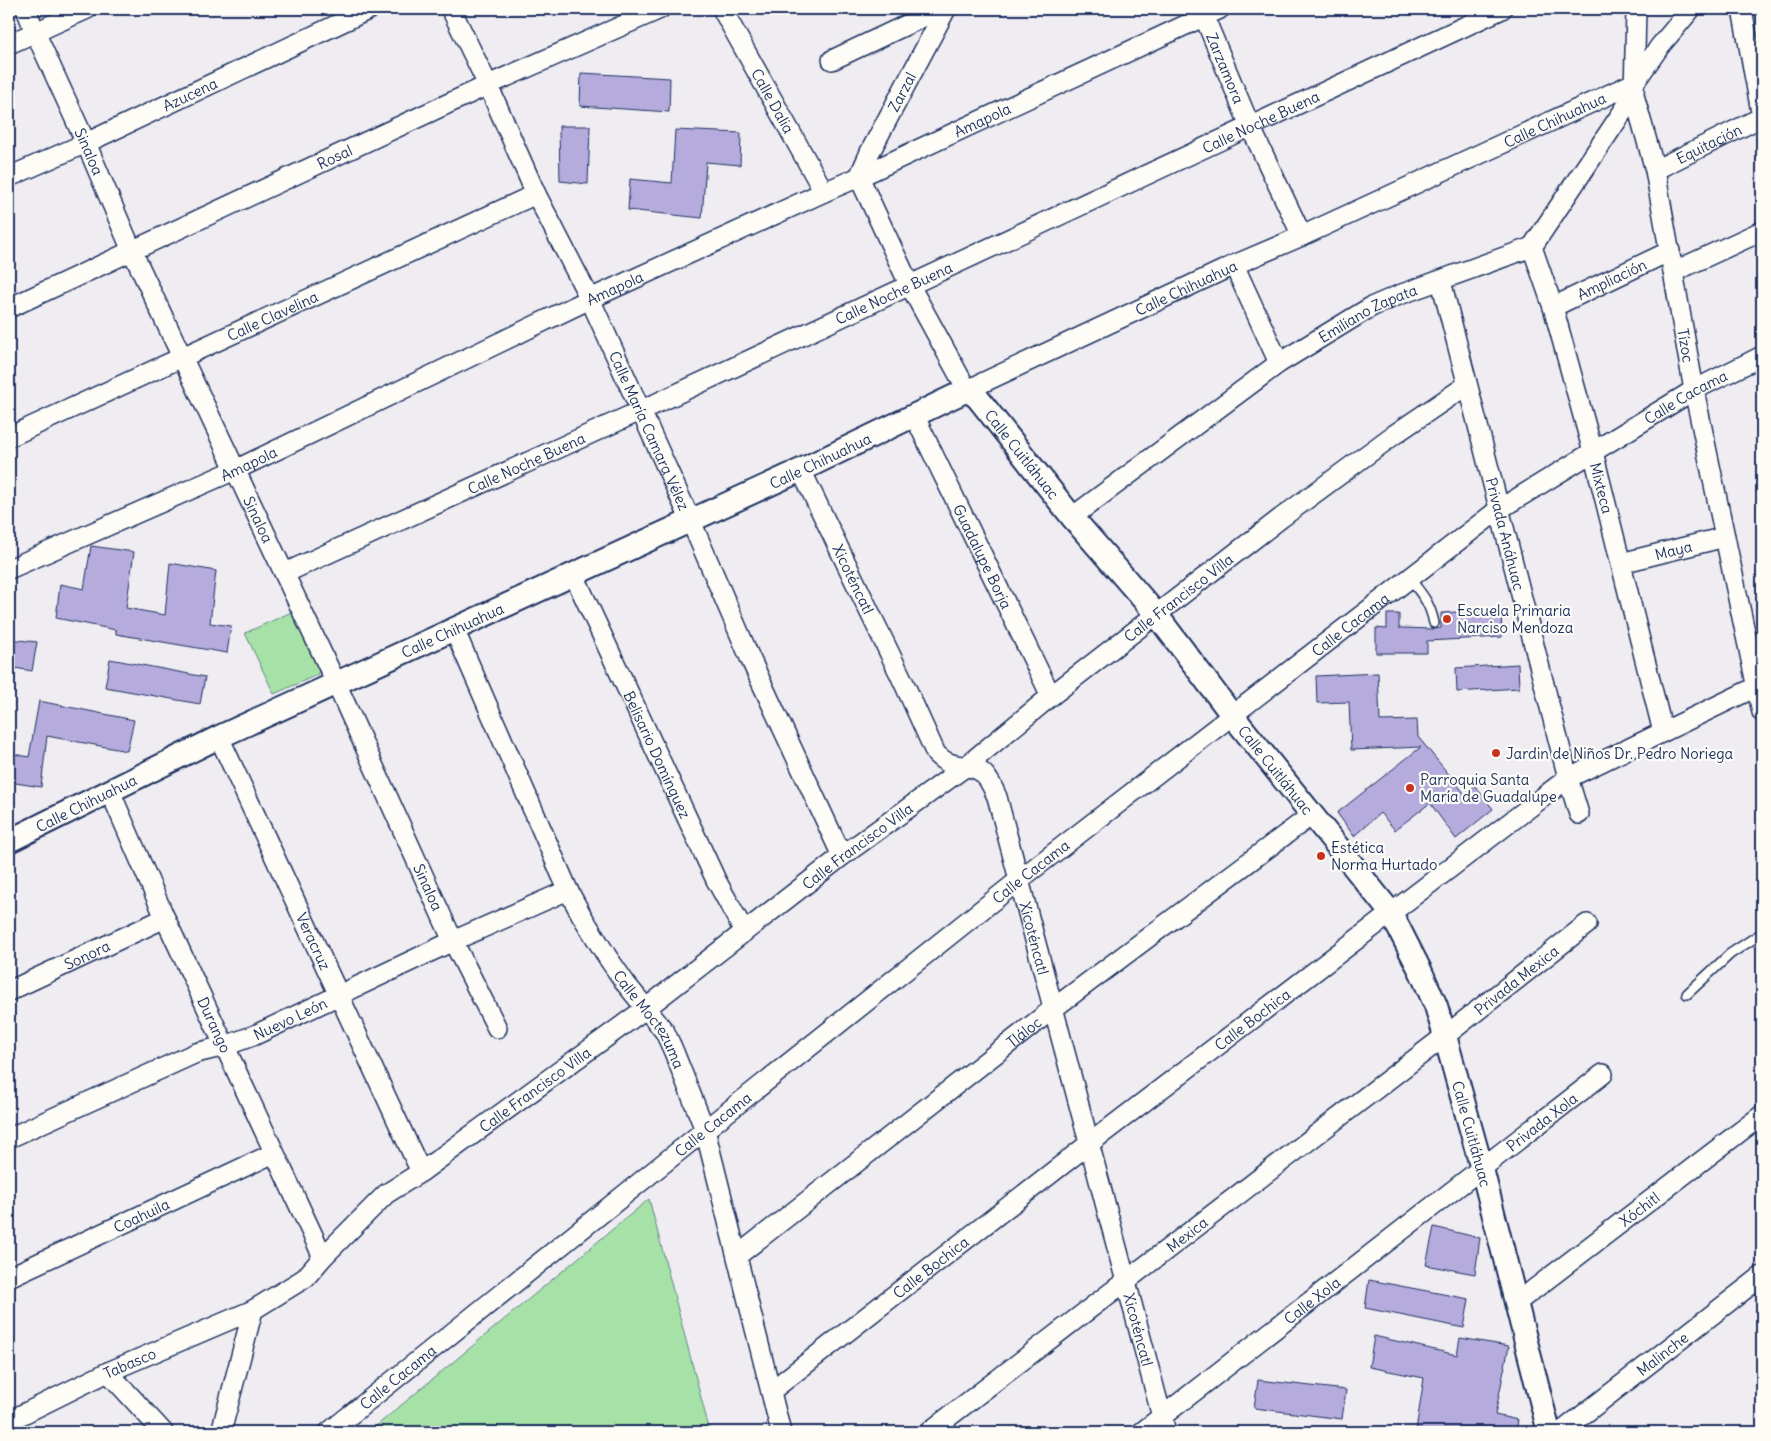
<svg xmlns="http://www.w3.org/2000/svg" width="1771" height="1441" viewBox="0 0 1771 1441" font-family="Delius,sans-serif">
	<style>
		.green { fill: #a6e1a7; stroke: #608882 }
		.building { fill: #b5acdd; stroke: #1b2f5e }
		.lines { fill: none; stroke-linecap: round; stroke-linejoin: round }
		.service-casing { stroke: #1b2f5e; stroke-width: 12 }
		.minor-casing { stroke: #1b2f5e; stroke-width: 22 }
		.tertiary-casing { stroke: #1b2f5e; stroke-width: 26 }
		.service { stroke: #fdfcf7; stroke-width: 9 }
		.minor { stroke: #fdfcf7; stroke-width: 19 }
		.tertiary { stroke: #fdfcf7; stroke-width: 22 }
		.poi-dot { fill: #c8321e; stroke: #fdfcf7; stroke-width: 2 }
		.labels { text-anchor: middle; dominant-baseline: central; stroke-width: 4.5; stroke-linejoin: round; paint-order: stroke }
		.street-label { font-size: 15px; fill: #1b2f5e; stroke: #fdfcf7 }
		.poi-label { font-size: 15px; fill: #1b2f5e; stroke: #fdfcf7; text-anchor: start }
	</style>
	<rect width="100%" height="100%" fill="#efecf2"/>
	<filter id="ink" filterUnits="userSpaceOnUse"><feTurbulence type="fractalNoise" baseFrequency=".02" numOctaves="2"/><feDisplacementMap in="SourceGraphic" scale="10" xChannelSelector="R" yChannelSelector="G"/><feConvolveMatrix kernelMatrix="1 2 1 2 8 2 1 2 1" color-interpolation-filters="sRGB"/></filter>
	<g filter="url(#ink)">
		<g class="green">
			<path d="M296,610L321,666L317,675L274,694L245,633Z"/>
			<path d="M649,1199L710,1432H369Z"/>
		</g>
		<g class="building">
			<path d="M581,73L670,78L669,112L580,106Z"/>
			<path d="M559,126H590L588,184L560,181Z"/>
			<path d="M675,130L741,133L740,165L706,162L702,218L628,210L630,179L672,183Z"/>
			<path d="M91,546L134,552L126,608L165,615L170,563L216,571L210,623L231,626L227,653L116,634V630L56,618L60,584L84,589Z"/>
			<path d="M1501,609L1502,637L1427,641V653H1376V628L1387,629V614H1399V628L1435,629L1441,628V613Z"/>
			<path d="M9,639L37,642L32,671L9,667Z"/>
			<path d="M110,659L205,677L200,704L105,687Z"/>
			<path d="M1518,664L1519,688L1457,692L1456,668Z"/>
			<path d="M1378,673L1380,721L1417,720L1418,737L1465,794L1475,786L1493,809L1456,839L1430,803L1395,830L1380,813L1354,836L1337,813L1421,747L1351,750L1349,702L1317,703L1316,676Z"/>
			<path d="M39,701L134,720L127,751L47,736L41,787L9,782V753L29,757Z"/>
			<path d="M1434,1227L1480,1238L1475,1274L1426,1265Z"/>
			<path d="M1369,1280L1469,1299L1464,1328L1365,1308Z"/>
			<path d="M1374,1336L1457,1355L1460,1338L1509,1346L1495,1415L1518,1420L1516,1432H1430L1416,1430L1424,1378L1369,1367Z"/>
			<path d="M1258,1380L1346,1390L1342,1419L1254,1408Z"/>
		</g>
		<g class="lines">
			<defs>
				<g id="service">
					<path d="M1409,578C1422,594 1430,603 1434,623"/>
					<path d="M1687,994L1730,954L1762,933"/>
				</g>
				<g id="minor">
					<path id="s1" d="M26,9L35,32L86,143L132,251L336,683L453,941L497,1028"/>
					<path id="s2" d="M451,9L488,85L536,194L590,299L690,519L750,658L842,856"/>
					<path id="s3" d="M722,9L824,192"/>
					<path id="s4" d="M946,9L870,152L859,177L909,284L967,390L1234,265L1302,236L1634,83L1660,46L1691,9"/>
					<path id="s5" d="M1201,9L1250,126L1302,236"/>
					<path id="s6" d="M1636,9L1634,95L1655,170L1694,390L1762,712"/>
					<path d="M1742,9L1762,117"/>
					<path d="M9,44L87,9"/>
					<path d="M832,60L940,9"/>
					<path id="s7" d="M1655,170L1762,117"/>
					<path id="s8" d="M9,177L86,143L370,9"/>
					<path id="s9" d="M1532,247L1553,307L1593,452L1663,732"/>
					<path d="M1234,265L1279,363"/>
					<path d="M1673,272L1762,231"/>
					<path id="s10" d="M1441,281L1568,778L1579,814"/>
					<path id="s11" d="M1553,307L1670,251"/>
					<path id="s12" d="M9,308L488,85L660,9"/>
					<path id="s13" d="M915,417L1051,696"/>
					<path id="s14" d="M9,437L536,194"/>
					<path id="s15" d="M801,470L903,681L936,754C953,771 964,762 980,771C988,776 993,788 997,797L1166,1432"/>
					<path id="s16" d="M1072,517L1279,363L1371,307L1399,295L1532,247L1634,95"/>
					<path id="s17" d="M1621,563L1725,537"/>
					<path id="s18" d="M9,569L235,470L590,299L824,192L859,177L1220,9"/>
					<path id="s19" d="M285,573L640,411L1502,9"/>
					<path id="s20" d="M574,575L716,880L744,931"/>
					<path id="s21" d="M454,629L568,890L582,916L608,958L626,984L665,1032L674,1052L705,1130L781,1432"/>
					<path id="s22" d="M219,737L421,1172"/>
					<path id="s23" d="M110,791L165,918L323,1257"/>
					<path id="s24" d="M9,991L165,918"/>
					<path id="s25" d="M9,1138L196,1053L225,1046L255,1035L453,941L568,890"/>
					<path id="s26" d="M737,1256L1054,1008L1313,814"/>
					<path id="s27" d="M9,1277L274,1153"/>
					<path id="s28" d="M1516,1303L1762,1115"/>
					<path d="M108,1372L163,1432"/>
					<path id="s29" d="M771,1391L1090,1143L1568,778L1756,687"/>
					<path id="s30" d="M9,1421L108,1372L253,1310L305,1278L323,1257L386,1194L421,1172L645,1009L842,856L965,767L1051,696L1281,518L1395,434L1467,385"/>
					<path d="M221,1432L253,1310"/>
					<path id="s31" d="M329,1432L705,1130L1019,880L1498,510L1694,390L1762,356"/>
					<path id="s32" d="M929,1432L1445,1036L1587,924"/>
					<path id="s33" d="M1142,1432L1603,1074"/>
					<path id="s34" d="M1561,1432L1762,1276"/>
				</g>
				<g id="tertiary">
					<path id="s35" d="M9,841L219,737L801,470L967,390L977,397L1072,517L1156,614L1232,715L1391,913L1421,972L1436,1006L1445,1036L1482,1169L1549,1432"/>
				</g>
			</defs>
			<use href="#service" class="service-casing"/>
			<use href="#minor" class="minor-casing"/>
			<use href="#tertiary" class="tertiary-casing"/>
			<use href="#service" class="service"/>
			<use href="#minor" class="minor"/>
			<use href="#tertiary" class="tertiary"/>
		</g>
	</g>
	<g class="poi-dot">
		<circle cx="1447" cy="619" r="5"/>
		<circle cx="1496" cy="753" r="5"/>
		<circle cx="1410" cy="788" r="5"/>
		<circle cx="1321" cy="856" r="5"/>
	</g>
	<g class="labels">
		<g class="street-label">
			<text stroke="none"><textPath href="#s5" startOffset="64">Zarzamora</textPath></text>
			<text transform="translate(902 92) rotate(-62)">Zarzal</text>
			<text stroke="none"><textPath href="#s8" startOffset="199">Azucena</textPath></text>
			<text stroke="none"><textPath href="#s3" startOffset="105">Calle Dalia</textPath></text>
			<text stroke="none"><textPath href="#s4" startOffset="1075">Calle Chihuahua</textPath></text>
			<text stroke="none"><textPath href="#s18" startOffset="1072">Amapola</textPath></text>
			<text stroke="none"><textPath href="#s19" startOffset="1075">Calle Noche Buena</textPath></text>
			<text stroke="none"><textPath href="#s7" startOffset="60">Equitación</textPath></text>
			<text stroke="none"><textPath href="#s1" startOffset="156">Sinaloa</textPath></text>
			<text stroke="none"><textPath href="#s12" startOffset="359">Rosal</textPath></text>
			<text stroke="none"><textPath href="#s11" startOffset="65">Ampliación</textPath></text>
			<text stroke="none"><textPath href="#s4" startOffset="670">Calle Chihuahua</textPath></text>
			<text stroke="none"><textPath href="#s18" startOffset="668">Amapola</textPath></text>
			<text stroke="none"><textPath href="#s19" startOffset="670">Calle Noche Buena</textPath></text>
			<text stroke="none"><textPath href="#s16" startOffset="360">Emiliano Zapata</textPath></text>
			<text stroke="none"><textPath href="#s14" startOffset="290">Calle Clavelina</textPath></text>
			<text stroke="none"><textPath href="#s6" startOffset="342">Tízoc</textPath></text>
			<text stroke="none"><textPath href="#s31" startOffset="1708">Calle Cacama</textPath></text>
			<text stroke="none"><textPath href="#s2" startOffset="466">Calle María Camara Vélez</textPath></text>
			<text stroke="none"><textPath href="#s35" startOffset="1144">Calle Cuitláhuac</textPath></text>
			<text stroke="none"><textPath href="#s35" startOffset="896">Calle Chihuahua</textPath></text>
			<text stroke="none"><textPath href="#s18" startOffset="262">Amapola</textPath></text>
			<text stroke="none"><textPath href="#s19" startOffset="265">Calle Noche Buena</textPath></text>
			<text stroke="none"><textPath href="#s9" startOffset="251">Mixteca</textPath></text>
			<text stroke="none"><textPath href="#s1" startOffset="561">Sinaloa</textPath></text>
			<text stroke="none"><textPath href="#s10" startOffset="261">Privada Anáhuac</textPath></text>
			<text stroke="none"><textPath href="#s17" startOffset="54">Maya</textPath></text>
			<text stroke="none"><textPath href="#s13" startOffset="155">Guadalupe Borja</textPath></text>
			<text stroke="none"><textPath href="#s15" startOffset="121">Xicoténcatl</textPath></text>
			<text stroke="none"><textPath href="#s30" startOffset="1438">Calle Francisco Villa</textPath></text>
			<text stroke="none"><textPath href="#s31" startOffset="1302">Calle Cacama</textPath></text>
			<text stroke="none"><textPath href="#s35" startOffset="491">Calle Chihuahua</textPath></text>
			<text stroke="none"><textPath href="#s20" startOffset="198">Belisario Domínguez</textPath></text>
			<text stroke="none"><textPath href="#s35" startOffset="1549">Calle Cuitláhuac</textPath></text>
			<text stroke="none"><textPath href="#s35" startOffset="86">Calle Chihuahua</textPath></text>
			<text stroke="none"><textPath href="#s30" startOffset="1032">Calle Francisco Villa</textPath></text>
			<text stroke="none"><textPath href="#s31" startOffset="898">Calle Cacama</textPath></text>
			<text stroke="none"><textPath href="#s1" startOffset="966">Sinaloa</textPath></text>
			<text stroke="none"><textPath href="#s15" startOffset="540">Xicoténcatl</textPath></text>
			<text stroke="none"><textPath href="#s22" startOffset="225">Veracruz</textPath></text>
			<text stroke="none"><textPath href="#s24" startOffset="86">Sonora</textPath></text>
			<text stroke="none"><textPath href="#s32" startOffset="741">Privada Mexica</textPath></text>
			<text stroke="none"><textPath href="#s25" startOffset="306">Nuevo León</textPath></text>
			<text stroke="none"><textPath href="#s21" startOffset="438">Calle Moctezuma</textPath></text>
			<text stroke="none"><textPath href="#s29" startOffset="608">Calle Bochica</textPath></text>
			<text stroke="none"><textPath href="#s23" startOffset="256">Durango</textPath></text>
			<text stroke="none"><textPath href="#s26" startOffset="364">Tláloc</textPath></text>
			<text stroke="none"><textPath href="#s30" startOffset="628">Calle Francisco Villa</textPath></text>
			<text stroke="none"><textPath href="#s33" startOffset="506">Privada Xola</textPath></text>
			<text stroke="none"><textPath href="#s31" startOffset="492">Calle Cacama</textPath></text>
			<text stroke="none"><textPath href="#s35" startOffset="1969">Calle Cuitláhuac</textPath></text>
			<text stroke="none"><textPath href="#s28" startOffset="155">Xóchitl</textPath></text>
			<text stroke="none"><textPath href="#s27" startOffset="146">Coahuila</textPath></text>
			<text stroke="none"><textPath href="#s32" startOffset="325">Mexica</textPath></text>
			<text stroke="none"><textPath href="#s29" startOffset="202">Calle Bochica</textPath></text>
			<text stroke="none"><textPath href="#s33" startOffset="215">Calle Xola</textPath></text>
			<text stroke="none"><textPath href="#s15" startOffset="945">Xicoténcatl</textPath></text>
			<text stroke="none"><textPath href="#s34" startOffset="128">Malinche</textPath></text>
			<text stroke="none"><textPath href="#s30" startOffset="134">Tabasco</textPath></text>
			<text stroke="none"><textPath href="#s31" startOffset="88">Calle Cacama</textPath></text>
		</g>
		<g class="poi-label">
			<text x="1457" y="610">Escuela Primaria<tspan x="1457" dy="17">Narciso Mendoza</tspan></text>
			<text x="1506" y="753">Jardin de Niños Dr. Pedro Noriega</text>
			<text x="1420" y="779">Parroquia Santa<tspan x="1420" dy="17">María de Guadalupe</tspan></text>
			<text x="1331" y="847">Estética<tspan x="1331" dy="17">Norma Hurtado</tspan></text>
		</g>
	</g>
	<rect width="1771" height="1441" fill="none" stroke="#fdfcf7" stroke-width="30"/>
	<rect x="15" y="15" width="1741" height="1411" fill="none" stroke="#1b2f5e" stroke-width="2" filter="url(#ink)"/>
</svg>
